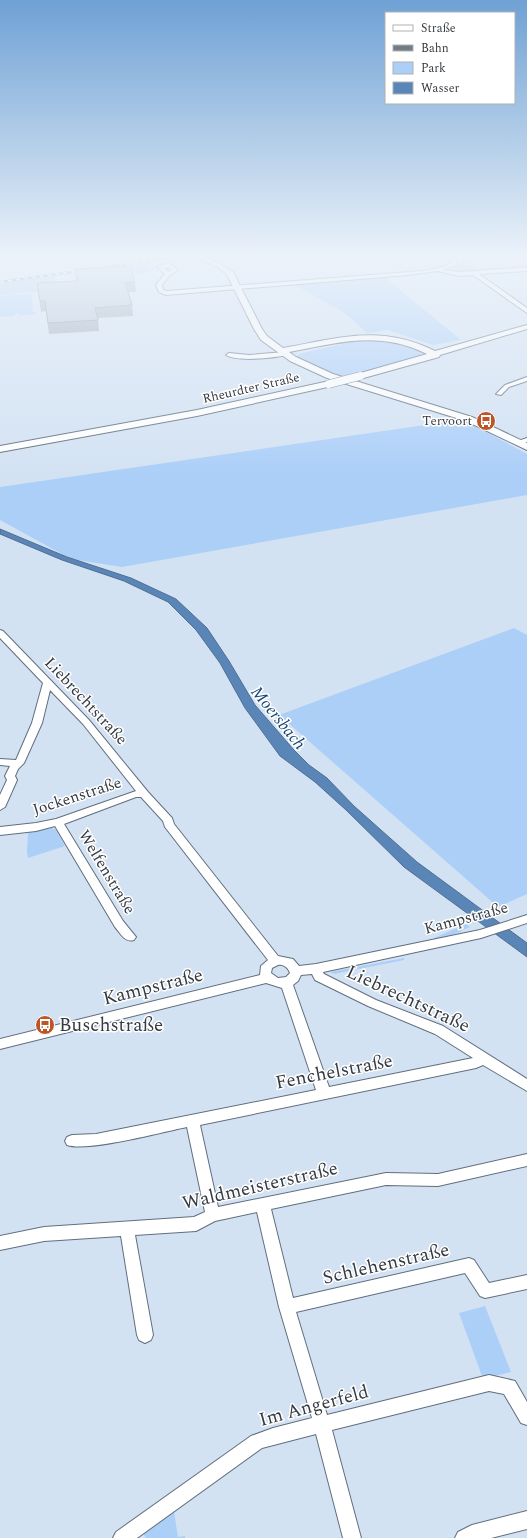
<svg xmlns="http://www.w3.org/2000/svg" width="527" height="1538" viewBox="0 0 527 1538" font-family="Spectral,serif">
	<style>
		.green { fill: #accff8 }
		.water { fill: #5a85b7; stroke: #4f6f94 }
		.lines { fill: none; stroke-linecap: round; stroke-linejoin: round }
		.street-casing { stroke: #616e7d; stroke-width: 2 }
		.secondary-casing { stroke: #616e7d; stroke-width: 2 }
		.street { fill: #fff; fill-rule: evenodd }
		.secondary { fill: #fff; fill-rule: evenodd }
		.rail-casing { stroke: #727c86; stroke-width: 2.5 }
		.rail { stroke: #fff; stroke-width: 1.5; stroke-dasharray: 4; stroke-linecap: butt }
		.secondary-bridge-casing { stroke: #616e7d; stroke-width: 9; stroke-linecap: butt }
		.secondary-bridge { stroke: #fff; stroke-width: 8 }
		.wall { fill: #99a5b4 }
		.building { fill: #b2c0d1; stroke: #7d8692 }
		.labels { text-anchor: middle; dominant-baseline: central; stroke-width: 3; stroke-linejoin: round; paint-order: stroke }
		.far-street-label { font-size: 13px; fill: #353b41; stroke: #fff }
		.far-poi-label { font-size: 13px; fill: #353b41; stroke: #fff; text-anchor: end }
		.street-label { font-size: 16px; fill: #353b41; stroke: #fff }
		.water-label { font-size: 17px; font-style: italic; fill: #164575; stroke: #fff }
		.near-street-label { font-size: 19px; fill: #353b41; stroke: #fff }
		.near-poi-label { font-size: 19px; fill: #353b41; stroke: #fff; text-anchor: start }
	</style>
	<rect width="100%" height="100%" fill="#d3e2f3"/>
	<g class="green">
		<path d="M458,258H463L476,269H500L457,271L453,268L459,263Z"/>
		<path d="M148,263L155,269L146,273L104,276L102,269Z"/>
		<path d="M55,276L57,289L55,290L0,295V284Z"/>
		<path d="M384,277L461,340L433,345L388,330L367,333L345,313L293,284Z"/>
		<path d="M31,294L33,312H36V314L19,316L18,313H15V316L0,317V296Z"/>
		<path d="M360,340C379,340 409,339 422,354C417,358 348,377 342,376C330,374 306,363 297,356L302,353Z"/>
		<path d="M459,420L488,433L527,454V495L122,567L71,559L0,520V487Z"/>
		<path d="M514,628L527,635V894L498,907L279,715Z"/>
		<path d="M52,828L56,830L65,846L28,858L27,852L28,832Z"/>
		<path d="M466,924L470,927L461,931V932L435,940L434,938Z"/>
		<path d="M404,958V960L334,974L330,972Z"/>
		<path d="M485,1306L511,1372L483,1379L459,1313Z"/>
		<path d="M174,1512L178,1537L185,1536V1538H146L143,1534Z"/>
	</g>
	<path class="water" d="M0,529L67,557L131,578L176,599L207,628L229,661L255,705L294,750L309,765L327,778L354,806L417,862L527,943V957L404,867L346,810L315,782L280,756L245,708L220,663L196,630L168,602L124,581L62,560L0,534Z"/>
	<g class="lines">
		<defs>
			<g id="street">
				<path d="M451,258H456V265L443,270L460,272L527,267V271L479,274L527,308V313L473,275L460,276L437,271L408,275L166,295L159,292L156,285L165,274L157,267L169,263L178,270L170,275L162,285L163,290L167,291L422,271L444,267L451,263ZM168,267L172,270L168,272L164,268Z"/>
				<path d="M285,352L287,353V355C274,358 237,362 226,355L229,353L249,355Z"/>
				<path d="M527,377V381L509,387L501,395L496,394L505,385Z"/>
				<path d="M527,438V442L518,444L515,442Z"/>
				<path d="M0,630L3,631L89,720L148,792L172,818L174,824L278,956L293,959L299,966L316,964L480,930L527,915V923L481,938L323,972L324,974L376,1000L443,1026L527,1079V1091L483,1065L476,1068L200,1125L218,1207L386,1173L438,1174L527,1154V1166L438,1186L386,1185L271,1209L293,1298L469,1258L474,1260L489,1283L527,1275V1289L485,1298L480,1296L465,1273L296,1312L327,1415L489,1375L515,1381L527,1402V1425L521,1423L504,1394L489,1391L332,1430L361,1538H343L316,1434L262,1448L137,1538H113L116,1532L251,1436L273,1428L312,1418L279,1307L257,1212L215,1221L196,1231L135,1235L153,1335L151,1340L145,1343L139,1340L137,1335L121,1236L44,1241L0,1250V1236L44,1227L194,1217L205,1212L187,1127C162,1132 88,1152 67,1145L65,1141L67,1137L72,1135L96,1134L316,1090L282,988L266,983L0,1049V1039L260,975L261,966L268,960L165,827L163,821L141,797H136L64,824L123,921L136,937L134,940C125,943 120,933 115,927L55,826L36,831L0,835V827L36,823L56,819L136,791L83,724L50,690L42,723L24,763L18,769L15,776L17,780L5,807L0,810V795L7,780L5,776L10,766L0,765V759L16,760L32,723L43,683L0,638ZM278,965C284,964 288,968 290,973L286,977L278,978L271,973L272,968ZM312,974L315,980L368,1006L435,1034L473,1058L329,1087L293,985L298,981L301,975Z"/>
				<path d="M527,1511V1529L491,1538H455L458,1532L472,1525Z"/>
			</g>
			<g id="secondary">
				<path d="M199,258H208L223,266L233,272L262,329L267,336L283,348C340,338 380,324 435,351L527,325V329L440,355L439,357L360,379L357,378L356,376L357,374L427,354C379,330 338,343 289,352L296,357L333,374L472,417L527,443V450L466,421L327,378L290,361L261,340L254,329L227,275L219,268Z"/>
				<path d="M329,381L332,382L333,384L332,386L197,416L0,452V446L197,410Z"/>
			</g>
		</defs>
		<use href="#street" class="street-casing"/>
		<use href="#secondary" class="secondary-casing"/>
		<use href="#street" class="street"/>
		<use href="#secondary" class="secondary"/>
		<defs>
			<g id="rail">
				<path d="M103,268L168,258"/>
				<path d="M0,282L87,270"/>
			</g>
		</defs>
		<use href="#rail" class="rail-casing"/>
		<use href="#rail" class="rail"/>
		<defs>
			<path id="secondary-bridge" d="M329,384L360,376"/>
		</defs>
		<use href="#secondary-bridge" class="secondary-bridge-casing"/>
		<use href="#secondary-bridge" class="secondary-bridge"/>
	</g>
	<path class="wall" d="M75,269L135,282L136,292H128L132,305L133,316L98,318L99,331L49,334L46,311L41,312L37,283L76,281Z"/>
	<path class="building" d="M130,266L135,282H125L132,305L95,308L98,320L48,323L45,301H40L37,283L78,281L75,269Z"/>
	<linearGradient id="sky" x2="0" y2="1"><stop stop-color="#6fa1d4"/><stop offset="0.54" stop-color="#ebf2fa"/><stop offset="1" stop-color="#ebf2fa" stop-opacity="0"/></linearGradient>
	<rect width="527" height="474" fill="url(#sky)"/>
	<defs>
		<symbol id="bus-disc" viewBox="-11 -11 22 22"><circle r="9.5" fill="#bc5629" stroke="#fff"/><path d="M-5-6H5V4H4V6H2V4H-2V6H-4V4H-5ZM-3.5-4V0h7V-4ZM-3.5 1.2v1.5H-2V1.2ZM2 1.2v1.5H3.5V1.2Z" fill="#fff"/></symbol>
	</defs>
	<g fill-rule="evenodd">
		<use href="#bus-disc" x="475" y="410" width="22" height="22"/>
		<use href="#bus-disc" x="34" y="1014" width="22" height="22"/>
	</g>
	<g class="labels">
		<g class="far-street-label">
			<text transform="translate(251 388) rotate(-13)">Rheurdter Straße</text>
		</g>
		<g class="far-poi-label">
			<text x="472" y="421">Tervoort</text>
		</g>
		<g class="street-label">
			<text transform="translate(86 701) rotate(47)">Liebrechtstraße</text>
			<text transform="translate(77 796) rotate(-18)">Jockenstraße</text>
			<text transform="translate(107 872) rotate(59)">Welfenstraße</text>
			<text transform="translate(466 918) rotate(-15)">Kampstraße</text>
		</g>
		<g class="water-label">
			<text transform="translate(278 718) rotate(51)">Moersbach</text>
		</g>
		<g class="near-street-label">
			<text transform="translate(153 987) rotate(-14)">Kampstraße</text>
			<text transform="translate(408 999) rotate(25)">Liebrechtstraße</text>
			<text transform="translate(334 1072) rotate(-11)">Fenchelstraße</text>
			<text transform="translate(260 1186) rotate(-13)">Waldmeisterstraße</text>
			<text transform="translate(386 1264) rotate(-13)">Schlehenstraße</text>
			<text transform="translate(314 1406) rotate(-15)">Im Angerfeld</text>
		</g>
		<g class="near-poi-label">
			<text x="59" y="1025">Buschstraße</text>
		</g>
	</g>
	<rect x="385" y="12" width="130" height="92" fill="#ffffff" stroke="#aeb1b3"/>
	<rect x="393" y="25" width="20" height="6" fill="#ffffff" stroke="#aeb1b3"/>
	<text x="421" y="32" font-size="12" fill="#353b41">Straße</text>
	<rect x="393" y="45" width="20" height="6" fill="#727c86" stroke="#aeb1b3"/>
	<text x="421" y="52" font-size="12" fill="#353b41">Bahn</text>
	<rect x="393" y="62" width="20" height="12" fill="#accff8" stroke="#aeb1b3"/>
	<text x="421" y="72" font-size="12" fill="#353b41">Park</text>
	<rect x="393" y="82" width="20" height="12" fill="#5a85b7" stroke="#aeb1b3"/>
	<text x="421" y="92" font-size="12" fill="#353b41">Wasser</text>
</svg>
